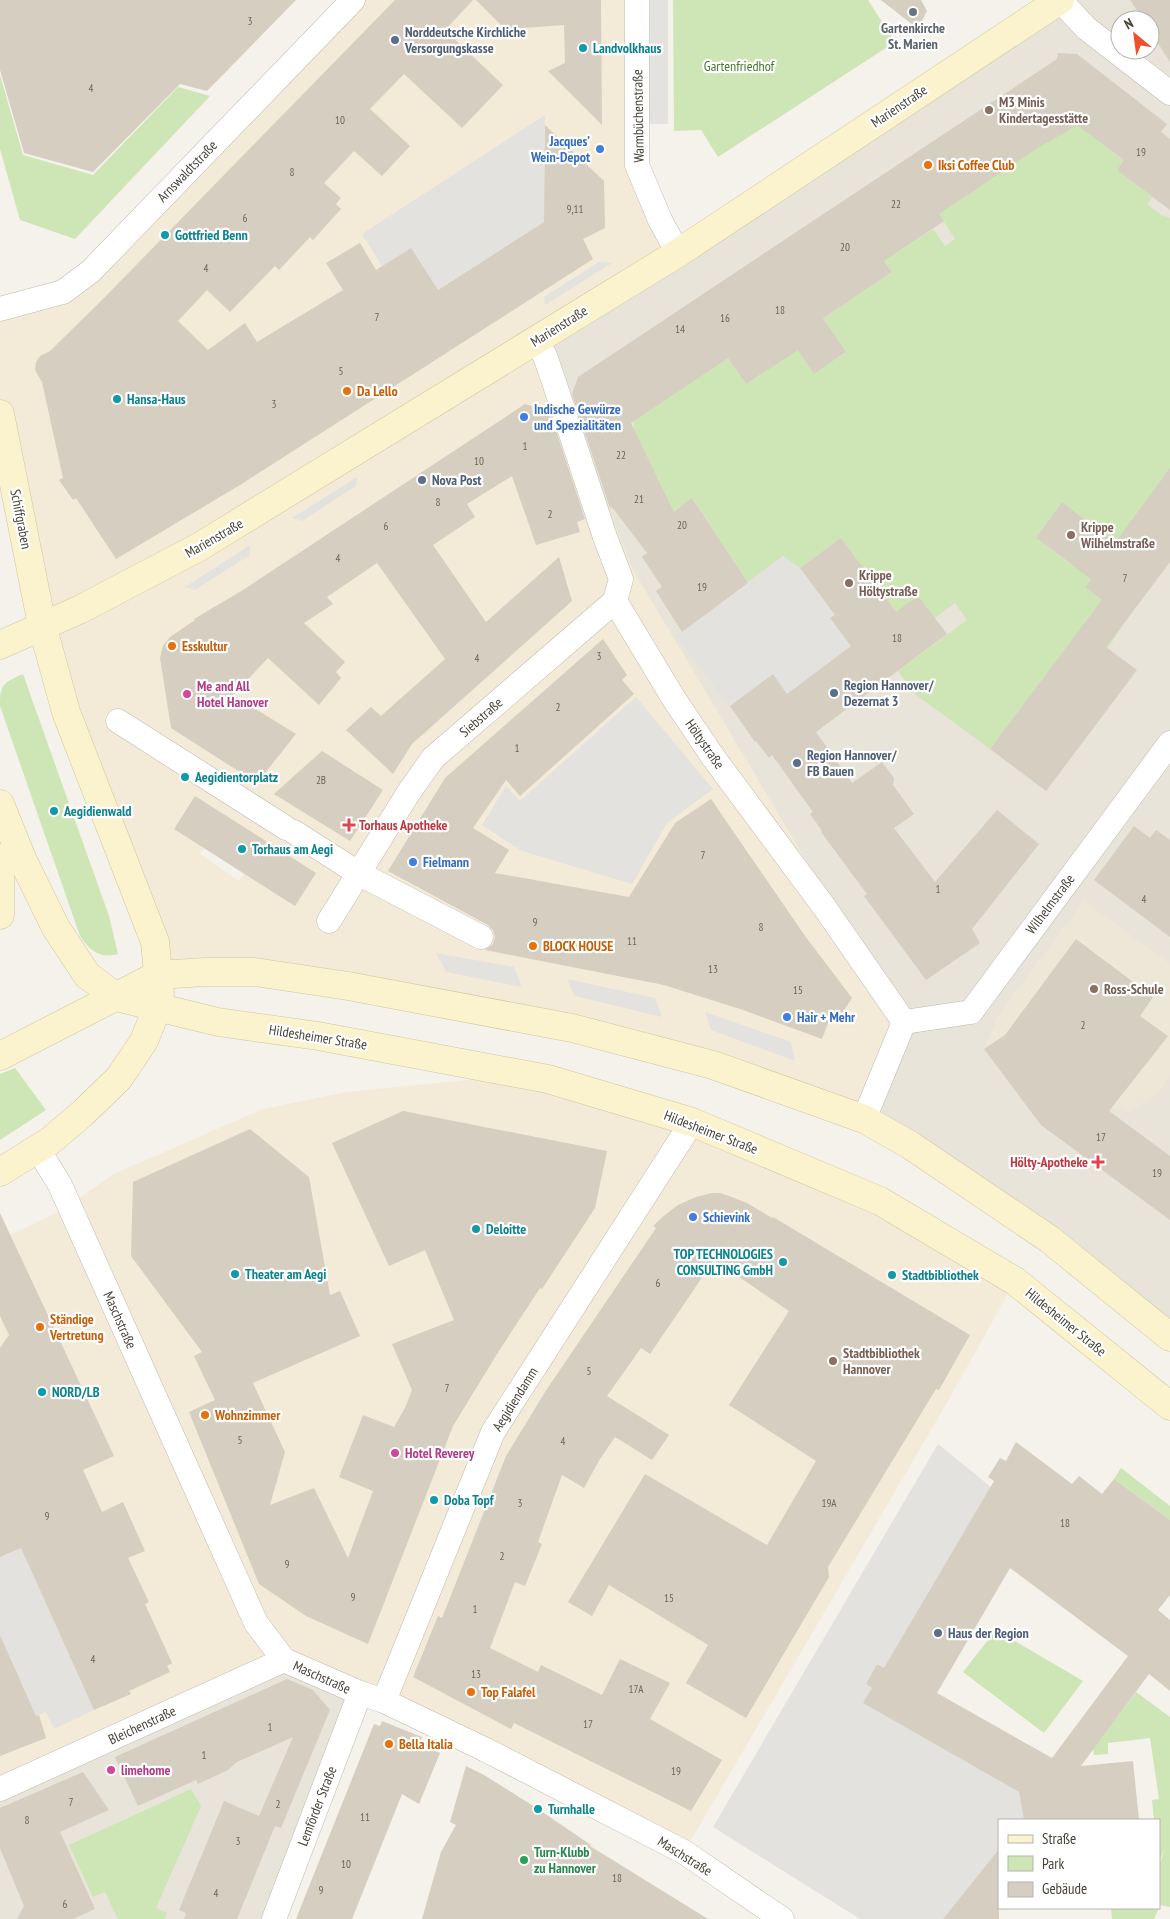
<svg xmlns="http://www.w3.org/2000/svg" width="1170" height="1919" viewBox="0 0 1170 1919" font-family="'PT Sans Narrow',sans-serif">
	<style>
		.residential { fill: #e8e4d9; fill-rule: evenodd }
		.commercial { fill: #f4ead8; fill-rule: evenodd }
		.education { fill: #ece7d6 }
		.green { fill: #cee5b6 }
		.parking { fill: #e3e2df }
		.building { fill: #d5cec1; fill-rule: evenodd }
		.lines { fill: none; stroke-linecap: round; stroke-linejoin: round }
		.street-casing { stroke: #bfbaae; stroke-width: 25 }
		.secondary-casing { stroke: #d1c69d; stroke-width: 29 }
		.street { stroke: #fff; stroke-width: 24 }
		.secondary { stroke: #fbf3ce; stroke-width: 28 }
		.worship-dot { fill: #6b7280; stroke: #fff; stroke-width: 2 }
		.service-dot { fill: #5c6f8a; stroke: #fff; stroke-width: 2 }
		.culture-dot { fill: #0f9aa8; stroke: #fff; stroke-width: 2 }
		.education-dot { fill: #8d6e63; stroke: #fff; stroke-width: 2 }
		.shop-dot { fill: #3f7fe0; stroke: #fff; stroke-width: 2 }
		.food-dot { fill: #e8710a; stroke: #fff; stroke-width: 2 }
		.hotel-dot { fill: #d1479c; stroke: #fff; stroke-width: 2 }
		.health-dot { fill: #e0444e; stroke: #fff; stroke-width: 2 }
		.leisure-dot { fill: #2e9e5b; stroke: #fff; stroke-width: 2 }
		.labels { text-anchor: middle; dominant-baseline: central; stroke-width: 4.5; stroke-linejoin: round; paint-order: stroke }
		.number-label { font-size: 11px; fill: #6b665b }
		.worship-label { font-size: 14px; font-weight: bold; fill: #5b616d; stroke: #fff }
		.service-label { font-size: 14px; font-weight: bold; fill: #4e5e75; stroke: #fff; text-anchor: start }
		.culture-label { font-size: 14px; font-weight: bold; fill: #0d838f; stroke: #fff; text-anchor: start }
		.park-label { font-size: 14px; fill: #46772f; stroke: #fff }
		.education-label { font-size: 14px; font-weight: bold; fill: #785e54; stroke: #fff; text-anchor: start }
		.street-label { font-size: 14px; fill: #484339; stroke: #fff }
		.shop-label { font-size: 14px; font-weight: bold; fill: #366cbe; stroke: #fff; text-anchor: start }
		.food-label { font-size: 14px; font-weight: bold; fill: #c56008; stroke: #fff; text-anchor: start }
		.hotel-label { font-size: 14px; font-weight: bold; fill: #b23c85; stroke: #fff; text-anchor: start }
		.health-label { font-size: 14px; font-weight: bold; fill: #be3a42; stroke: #fff; text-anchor: start }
		.leisure-label { font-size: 14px; font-weight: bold; fill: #27864d; stroke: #fff; text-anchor: start }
	</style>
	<rect width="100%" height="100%" fill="#f4f2eb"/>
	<g class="residential">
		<path d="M1060,0H1170V1335L866,1119L633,633L536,342ZM1120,20H1150V50H1120Z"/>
		<path d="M284,1660L360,1693L274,1919H0V1789Z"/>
	</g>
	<g class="commercial">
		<path d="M353,0H637V165L678,253L536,342L560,385L632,568L903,1023L863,1117L574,1027L160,972L68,713L0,409V309L61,293ZM216,831L252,864L239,881L200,854Z"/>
		<path d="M518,1075L692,1122L1015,1281L952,1394L684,1852L284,1660L0,1789V1240L62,1210L114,1174L263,1109L347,1092Z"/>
	</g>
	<path class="education" d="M1084,901L1170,964V1078L1157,1093L1129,1112L1122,1107L1116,1111L1106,1102L1060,1109L1041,1125L984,1049L999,1014Z"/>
	<g class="green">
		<path d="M673,0H868L895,42L718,157L701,130L674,131Z"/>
		<path d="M0,75L23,155L93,175L178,87L210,96L75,239L20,220L0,149Z"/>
		<path d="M1069,110L1102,144L1124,160L1117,170L1153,197L1147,204L1161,215L1170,218V480L1164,476L1115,547L1102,537L1104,534L1062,502L1036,538L1071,565L1076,559L1098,569L1085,587L1127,619L1108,648L1081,629L990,749L915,694L898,671L967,620L955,603L935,618L896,613L841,538L800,568L783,556L748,583L693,499L674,512L634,429V408L728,358L746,384L765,372L779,320L814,373L846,353L811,299L846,276L858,295L892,272L871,240L898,252L933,229L945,246L955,239L939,214Z"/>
		<path d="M23,674L109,916L118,954C100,959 90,951 80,936L0,706C0,684 3,683 23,674Z"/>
		<path d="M15,1068L46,1110L0,1140V1074Z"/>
		<path d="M1121,1468L1170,1506V1520L1114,1479Z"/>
		<path d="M996,1630L1083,1681L1044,1733L963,1672Z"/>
		<path d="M1136,1692L1170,1717V1907L1160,1905L1154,1919H1112L1111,1908H1159V1866L1165,1847L1159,1862V1820H1154L1152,1800L1159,1799L1150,1738L1108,1743V1754L1094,1755L1093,1749Z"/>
		<path d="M191,1789L201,1806L156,1908L167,1913L165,1919H118L105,1892L93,1897L69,1845Z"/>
	</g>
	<g class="parking">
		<path d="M650,0H668V124H649Z"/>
		<path d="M545,115L544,222L437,290L411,248L382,266L362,234Z"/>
		<path d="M599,262L612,263L545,305L544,297Z"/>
		<path d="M357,477L356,486L302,521L292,518Z"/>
		<path d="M250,545V555L195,590L185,587Z"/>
		<path d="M783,556L800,568L835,615L830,618L856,643L787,694L773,674L730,706L675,636Z"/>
		<path d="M636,697L713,789L667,823L632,884L522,851L482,825L506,786L520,801Z"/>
		<path d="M436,953L514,967L522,987L446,972Z"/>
		<path d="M567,979L655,998L662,1017L575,996Z"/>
		<path d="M705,1012L791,1042L795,1061L711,1030Z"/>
		<path d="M938,1444L991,1487L884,1669L877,1664L866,1684L873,1687L864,1703L1019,1792L1024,1818L1022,1820H999V1849L943,1919H860L713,1827Z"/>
		<path d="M39,1540L30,1568L94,1710L54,1729L46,1712L36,1716L0,1635V1556Z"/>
	</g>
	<g class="building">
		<path d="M0,0H296L207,91L180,84L93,172L24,153L0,70Z"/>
		<path d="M395,0H473L445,30L503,85L462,128L404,74L370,109L410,146L382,176L354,151L324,183L341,198L336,204L341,209L313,240L310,237L279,270L275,266L230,312L207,290L178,321L208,350L245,323L257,342L343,290L326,263L360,243L376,270L411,248L438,290L544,222L545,125L604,181L605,228L583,239L593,259L240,485L116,559L76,498L73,500L59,480L63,478L42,382L35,370L36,362L40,356L50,351L102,300Z"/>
		<path d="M476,0H601L602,125L548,71L565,63L564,25L523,28L514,38Z"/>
		<path d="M881,0H921L927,11L918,29Z"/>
		<path d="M1130,0H1170V62L1150,31V20H1143Z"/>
		<path d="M1058,53L1077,54L1167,124L1161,132L1170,139V210L1117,170L1124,160L1077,125L1036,149L939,214L944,221L884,261L892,272L823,318L846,352L814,374L798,350L746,384L728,358L631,423L674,512L692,498L748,583L682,632L656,591L662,587L642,557L647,553L612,507L610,508L572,394L578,377L1057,59Z"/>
		<path d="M525,404L550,412L585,519L577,522L580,532L536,545L512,476L467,504L475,517L433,545L486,622L559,557L572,601L412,744L393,774L346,730L371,707L381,716L445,659L377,563L327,597L333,604L304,623L345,662L336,672L341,678L319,705L268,658L233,695L296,734L257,783L171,728L160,658L163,646L170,637L195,620L194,619L243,590Z"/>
		<path d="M1170,468V562L1106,647L1137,670L1046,791L990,749L1102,600L1085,587L1091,579L1036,538L1062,502L1115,543Z"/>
		<path d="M841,538L896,612L918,596L947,634L816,732L852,783L882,762L894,778L893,785L914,814L894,828L935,882L997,810L1039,844L972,929L980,943L926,980L864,896L867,894L821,832L822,831L810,814L813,812L772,755L769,758L756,741L755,742L730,706L773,674L787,694L851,646L830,618L835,615L800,568Z"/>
		<path d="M603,639L627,675L622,680L634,694L520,796L506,780L473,828L509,850L495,873L629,897L675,823L711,799L805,936L852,998L838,1020L830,1018L822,1039L743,1010L664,985L485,950L493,944L495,937L493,930L488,925L388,871L445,778Z"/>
		<path d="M322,751L383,790L350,841L274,794Z"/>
		<path d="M195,796L316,873L295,906L174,829Z"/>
		<path d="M1134,826L1150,838L1156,830L1170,840V937L1094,880Z"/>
		<path d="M1076,939L1153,997L1140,1016L1168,1036L1109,1111L1170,1156V1220L1041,1125L984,1049L1005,1035Z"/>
		<path d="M403,1111L607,1151L595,1208L542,1289L540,1288L497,1354L453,1426L368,1644L306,1616L259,1584L189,1412L215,1400L194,1356L202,1352L131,1256L133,1182L250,1129L309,1177L330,1295L340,1291L360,1336L253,1383L285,1452L270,1505L314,1488L348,1558L373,1491L339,1477L363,1415L394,1427L405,1408L412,1390L392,1344L454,1320L425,1250L389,1266L332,1143Z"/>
		<path d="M712,1193H720L729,1196L747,1203L772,1218L773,1217L970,1335L939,1390L936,1389L828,1567L829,1577L746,1718L686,1683L708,1645L609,1585L592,1616L568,1602L645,1474L767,1545L816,1461L729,1405L789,1311L714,1260L650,1354L641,1348L607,1396L669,1435L652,1460L615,1437L600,1459L584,1488L562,1475L538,1542L542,1544L525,1586L515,1582L490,1648L538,1672L541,1665L602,1695L620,1659L670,1683L650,1719L722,1760L691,1811L514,1723L511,1729L413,1677L438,1616L442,1618L506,1456L545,1392L656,1228L653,1226L666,1214L678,1205L696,1197Z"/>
		<path d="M0,1213L114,1456L83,1470L102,1512L123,1502L145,1551L128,1558L149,1602L145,1604L172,1663L167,1666L170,1672L129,1691L131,1694L94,1710L21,1548L0,1557V1348L9,1335L0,1316Z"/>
		<path d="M1016,1442L1072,1484L1079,1476L1102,1494L1114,1479L1170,1520V1595L1158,1610L1170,1620V1691L1149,1674L1081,1766L1133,1761L1139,1820H1024L1019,1792L863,1703L872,1688L866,1684L877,1664L884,1668L994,1481L988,1477L1000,1458L1006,1461ZM1010,1568L1128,1656L1052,1758L937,1693Z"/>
		<path d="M0,1635L36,1716L39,1715L46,1738L0,1756Z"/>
		<path d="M287,1679L313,1690L330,1710L281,1828L275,1826L237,1919H184L186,1913L179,1910L224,1801L259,1816L293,1737L237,1762L228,1770L198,1784L196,1780L138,1806L115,1757Z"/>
		<path d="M382,1721L422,1737L420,1742L440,1753L419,1804L402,1794L352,1919H296L374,1724L380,1726Z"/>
		<path d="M466,1766L484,1775L538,1809L591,1845L590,1846L708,1919H422L441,1852L456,1825L450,1822Z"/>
		<path d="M83,1772L109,1810L60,1832L95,1909L73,1919H17L24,1906L0,1848V1808Z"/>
		<path d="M999,1849V1919H943Z"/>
	</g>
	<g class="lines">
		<defs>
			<g id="street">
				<path d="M637,0V165L660,220L678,253"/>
				<path d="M1060,0L1086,28L1170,93"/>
				<path d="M0,309L63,292L91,271L353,0"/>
				<path d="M536,340L545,356L554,382L605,537L621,579L615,601L674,699L713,757L825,908L904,1022"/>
				<path d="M118,721L286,828"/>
				<path d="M294,832L358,873L481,937"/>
				<path d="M329,921L409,792L433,758L615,601"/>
				<path d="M904,1022L971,1012L1170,743"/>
				<path d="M864,1119L904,1022"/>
				<path d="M38,1149L60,1185L256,1623L284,1660L360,1693L384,1701L486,1750L684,1852L782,1919"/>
				<path d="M384,1701L493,1432L692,1122"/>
				<path d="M0,1789L284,1660"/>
				<path d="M274,1919L360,1693"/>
			</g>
			<g id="secondary">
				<path d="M0,414L42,625L66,712L155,942L160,993L157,1008L144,1041L119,1078L84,1112L50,1141L0,1172"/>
				<path d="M0,645L81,609L199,547L678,253L1060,0"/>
				<path d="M0,804L23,861L56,928L87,975L116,997L218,1022L318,1036L548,1079L692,1122L880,1201L1015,1281L1170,1406"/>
				<path d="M0,858V915"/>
				<path d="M0,1056L158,975L205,972H255L348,986L572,1028L713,1065L864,1119L910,1145L1049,1239L1170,1337"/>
			</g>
		</defs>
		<use href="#street" class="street-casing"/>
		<use href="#secondary" class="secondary-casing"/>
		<use href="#street" class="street"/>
		<use href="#secondary" class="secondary"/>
	</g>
	<circle class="worship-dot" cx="913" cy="12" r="5"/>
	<g class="service-dot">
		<circle cx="395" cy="40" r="5"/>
		<circle cx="422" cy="480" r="5"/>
		<circle cx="834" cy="693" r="5"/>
		<circle cx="797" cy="763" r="5"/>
		<circle cx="938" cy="1633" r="5"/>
	</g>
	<g class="culture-dot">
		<circle cx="583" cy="48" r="5"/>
		<circle cx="165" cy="235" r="5"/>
		<circle cx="117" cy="399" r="5"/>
		<circle cx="185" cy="777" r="5"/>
		<circle cx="54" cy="811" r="5"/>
		<circle cx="242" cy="849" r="5"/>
		<circle cx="476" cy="1229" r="5"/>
		<circle cx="783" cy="1262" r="5"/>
		<circle cx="235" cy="1274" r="5"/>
		<circle cx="892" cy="1275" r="5"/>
		<circle cx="42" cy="1392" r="5"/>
		<circle cx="434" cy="1500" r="5"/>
		<circle cx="538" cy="1809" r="5"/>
	</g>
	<g class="education-dot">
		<circle cx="989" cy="110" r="5"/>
		<circle cx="1071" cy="535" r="5"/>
		<circle cx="849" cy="583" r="5"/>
		<circle cx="1094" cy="989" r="5"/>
		<circle cx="833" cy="1361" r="5"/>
	</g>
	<g class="shop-dot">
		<circle cx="600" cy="149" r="5"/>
		<circle cx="524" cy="417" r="5"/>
		<circle cx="413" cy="862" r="5"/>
		<circle cx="787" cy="1017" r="5"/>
		<circle cx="693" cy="1217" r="5"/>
	</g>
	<g class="food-dot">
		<circle cx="928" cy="165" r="5"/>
		<circle cx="347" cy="391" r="5"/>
		<circle cx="172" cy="646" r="5"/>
		<circle cx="533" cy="946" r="5"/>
		<circle cx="40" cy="1327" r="5"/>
		<circle cx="205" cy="1415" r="5"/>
		<circle cx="471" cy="1692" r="5"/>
		<circle cx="389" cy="1744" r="5"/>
	</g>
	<g class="hotel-dot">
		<circle cx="187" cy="694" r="5"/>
		<circle cx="395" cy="1453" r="5"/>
		<circle cx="111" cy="1770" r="5"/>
	</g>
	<g class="health-dot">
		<path d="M346.5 817.5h5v5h5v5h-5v5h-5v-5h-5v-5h5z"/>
		<path d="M1095.5 1154.5h5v5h5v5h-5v5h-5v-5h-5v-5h5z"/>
	</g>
	<circle class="leisure-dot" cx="524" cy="1860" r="5"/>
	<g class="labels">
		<g class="number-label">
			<text x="250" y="21">3</text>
			<text x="91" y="88">4</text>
			<text x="340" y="120">10</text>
			<text x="1141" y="152">19</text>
			<text x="292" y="172">8</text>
			<text x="896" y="204">22</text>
			<text x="575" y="209">9,11</text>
			<text x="245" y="218">6</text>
			<text x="845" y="247">20</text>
			<text x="206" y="268">4</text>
			<text x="780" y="310">18</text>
			<text x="377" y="317">7</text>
			<text x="725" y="318">16</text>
			<text x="680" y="329">14</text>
			<text x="341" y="371">5</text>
			<text x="274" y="404">3</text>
			<text x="525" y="446">1</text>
			<text x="621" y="455">22</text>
			<text x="479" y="461">10</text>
			<text x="639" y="499">21</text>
			<text x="438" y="502">8</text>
			<text x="550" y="514">2</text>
			<text x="682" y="525">20</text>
			<text x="386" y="526">6</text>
			<text x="338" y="558">4</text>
			<text x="1125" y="578">7</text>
			<text x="702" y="587">19</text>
			<text x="897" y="638">18</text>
			<text x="599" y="656">3</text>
			<text x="477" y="658">4</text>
			<text x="558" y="707">2</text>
			<text x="517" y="748">1</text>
			<text x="321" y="780">2B</text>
			<text x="703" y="855">7</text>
			<text x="938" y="889">1</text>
			<text x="1144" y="899">4</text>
			<text x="535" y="922">9</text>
			<text x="761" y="927">8</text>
			<text x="632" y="941">11</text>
			<text x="713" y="969">13</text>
			<text x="798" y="990">15</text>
			<text x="1083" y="1025">2</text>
			<text x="1101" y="1137">17</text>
			<text x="1157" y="1173">19</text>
			<text x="658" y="1283">6</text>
			<text x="589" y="1371">5</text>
			<text x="447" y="1388">7</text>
			<text x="240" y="1440">5</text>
			<text x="563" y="1441">4</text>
			<text x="520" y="1503">3</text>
			<text x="829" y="1503">19A</text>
			<text x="47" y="1516">9</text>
			<text x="1065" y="1523">18</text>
			<text x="502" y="1556">2</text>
			<text x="287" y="1564">9</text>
			<text x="353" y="1597">9</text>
			<text x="669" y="1598">15</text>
			<text x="475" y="1609">1</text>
			<text x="93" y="1659">4</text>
			<text x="476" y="1674">13</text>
			<text x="636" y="1689">17A</text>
			<text x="588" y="1724">17</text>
			<text x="270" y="1727">1</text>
			<text x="204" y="1755">1</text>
			<text x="676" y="1771">19</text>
			<text x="71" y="1802">7</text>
			<text x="278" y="1804">2</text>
			<text x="365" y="1817">11</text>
			<text x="27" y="1820">8</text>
			<text x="238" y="1841">3</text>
			<text x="346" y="1864">10</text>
			<text x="617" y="1878">18</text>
			<text x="321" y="1890">9</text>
			<text x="216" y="1893">4</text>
			<text x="65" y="1904">6</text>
		</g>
		<g class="worship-label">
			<text x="913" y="28">Gartenkirche<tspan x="913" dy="16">St. Marien</tspan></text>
		</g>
		<g class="service-label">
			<text x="405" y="32">Norddeutsche Kirchliche<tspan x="405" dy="16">Versorgungskasse</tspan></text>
			<text x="432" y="480">Nova Post</text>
			<text x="844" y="685">Region Hannover/<tspan x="844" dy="16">Dezernat 3</tspan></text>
			<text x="807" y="755">Region Hannover/<tspan x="807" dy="16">FB Bauen</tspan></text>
			<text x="948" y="1633">Haus der Region</text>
		</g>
		<g class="culture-label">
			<text x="593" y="48">Landvolkhaus</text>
			<text x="175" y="235">Gottfried Benn</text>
			<text x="127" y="399">Hansa-Haus</text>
			<text x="195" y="777">Aegidientorplatz</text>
			<text x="64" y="811">Aegidienwald</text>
			<text x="252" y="849">Torhaus am Aegi</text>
			<text x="486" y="1229">Deloitte</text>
			<text x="773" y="1254" text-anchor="end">TOP TECHNOLOGIES<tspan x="773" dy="16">CONSULTING GmbH</tspan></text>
			<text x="245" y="1274">Theater am Aegi</text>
			<text x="902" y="1275">Stadtbibliothek</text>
			<text x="52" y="1392">NORD/LB</text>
			<text x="444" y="1500">Doba Topf</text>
			<text x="548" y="1809">Turnhalle</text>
		</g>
		<g class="park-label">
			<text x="739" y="66">Gartenfriedhof</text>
		</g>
		<g class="education-label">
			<text x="999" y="102">M3 Minis<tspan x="999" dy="16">Kindertagesstätte</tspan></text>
			<text x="1081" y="527">Krippe<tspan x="1081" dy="16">Wilhelmstraße</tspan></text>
			<text x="859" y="575">Krippe<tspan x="859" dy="16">Höltystraße</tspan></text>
			<text x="1104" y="989">Ross-Schule</text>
			<text x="843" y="1353">Stadtbibliothek<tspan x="843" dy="16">Hannover</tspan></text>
		</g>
		<g class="street-label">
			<text transform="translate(899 106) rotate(-34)">Marienstraße</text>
			<text transform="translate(638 116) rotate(-91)">Warmbüchenstraße</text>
			<text transform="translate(187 171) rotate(-46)">Arnswaldtstraße</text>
			<text transform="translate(559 326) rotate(-32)">Marienstraße</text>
			<text transform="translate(21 519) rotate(79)">Schiffgraben</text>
			<text transform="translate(214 538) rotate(-30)">Marienstraße</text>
			<text transform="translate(481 717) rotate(-41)">Siebstraße</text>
			<text transform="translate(705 744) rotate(55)">Höltystraße</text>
			<text transform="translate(1050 904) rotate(-53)">Wilhelmstraße</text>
			<text transform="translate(318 1037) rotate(9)">Hildesheimer Straße</text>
			<text transform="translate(711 1132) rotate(21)">Hildesheimer Straße</text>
			<text transform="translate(120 1320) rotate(66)">Maschstraße</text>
			<text transform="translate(1066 1322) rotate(39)">Hildesheimer Straße</text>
			<text transform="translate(515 1399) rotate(-58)">Aegidiendamm</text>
			<text transform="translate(322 1677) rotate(24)">Maschstraße</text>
			<text transform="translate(142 1725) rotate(-25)">Bleichenstraße</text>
			<text transform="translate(317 1806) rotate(-69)">Lemförder Straße</text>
			<text transform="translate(685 1856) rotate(32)">Maschstraße</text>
		</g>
		<g class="shop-label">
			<text x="590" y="141" text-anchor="end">Jacques’<tspan x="590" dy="16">Wein-Depot</tspan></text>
			<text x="534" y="409">Indische Gewürze<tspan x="534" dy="16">und Spezialitäten</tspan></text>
			<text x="423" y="862">Fielmann</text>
			<text x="797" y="1017">Hair + Mehr</text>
			<text x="703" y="1217">Schievink</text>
		</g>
		<g class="food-label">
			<text x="938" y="165">Iksi Coffee Club</text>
			<text x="357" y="391">Da Lello</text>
			<text x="182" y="646">Esskultur</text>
			<text x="543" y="946">BLOCK HOUSE</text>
			<text x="50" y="1319">Ständige<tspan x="50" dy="16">Vertretung</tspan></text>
			<text x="215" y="1415">Wohnzimmer</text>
			<text x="481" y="1692">Top Falafel</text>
			<text x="399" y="1744">Bella Italia</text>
		</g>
		<g class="hotel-label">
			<text x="197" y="686">Me and All<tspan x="197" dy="16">Hotel Hanover</tspan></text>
			<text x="405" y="1453">Hotel Reverey</text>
			<text x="121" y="1770">limehome</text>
		</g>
		<g class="health-label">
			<text x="359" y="825">Torhaus Apotheke</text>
			<text x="1088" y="1162" text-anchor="end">Hölty-Apotheke</text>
		</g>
		<g class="leisure-label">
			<text x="534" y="1852">Turn-Klubb<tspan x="534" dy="16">zu Hannover</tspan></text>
		</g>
	</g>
	<rect x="998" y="1819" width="162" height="90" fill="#ffffff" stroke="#b6b4b0"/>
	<rect x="1008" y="1835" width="25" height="8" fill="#fbf3ce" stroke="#b6b4b0"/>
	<text x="1042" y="1844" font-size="15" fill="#484339">Straße</text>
	<rect x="1008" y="1856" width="25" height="15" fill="#cee5b6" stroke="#b6b4b0"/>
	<text x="1042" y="1869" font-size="15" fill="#484339">Park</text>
	<rect x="1008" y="1882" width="25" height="15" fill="#d5cec1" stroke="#b6b4b0"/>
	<text x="1042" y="1894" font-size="15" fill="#484339">Gebäude</text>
	<g transform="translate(1135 35) rotate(331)"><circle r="24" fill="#ffffff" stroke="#b6b4b0"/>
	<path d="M0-4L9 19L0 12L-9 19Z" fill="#ec512a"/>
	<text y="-8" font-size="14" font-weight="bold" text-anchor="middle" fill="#484339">N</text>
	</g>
</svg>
